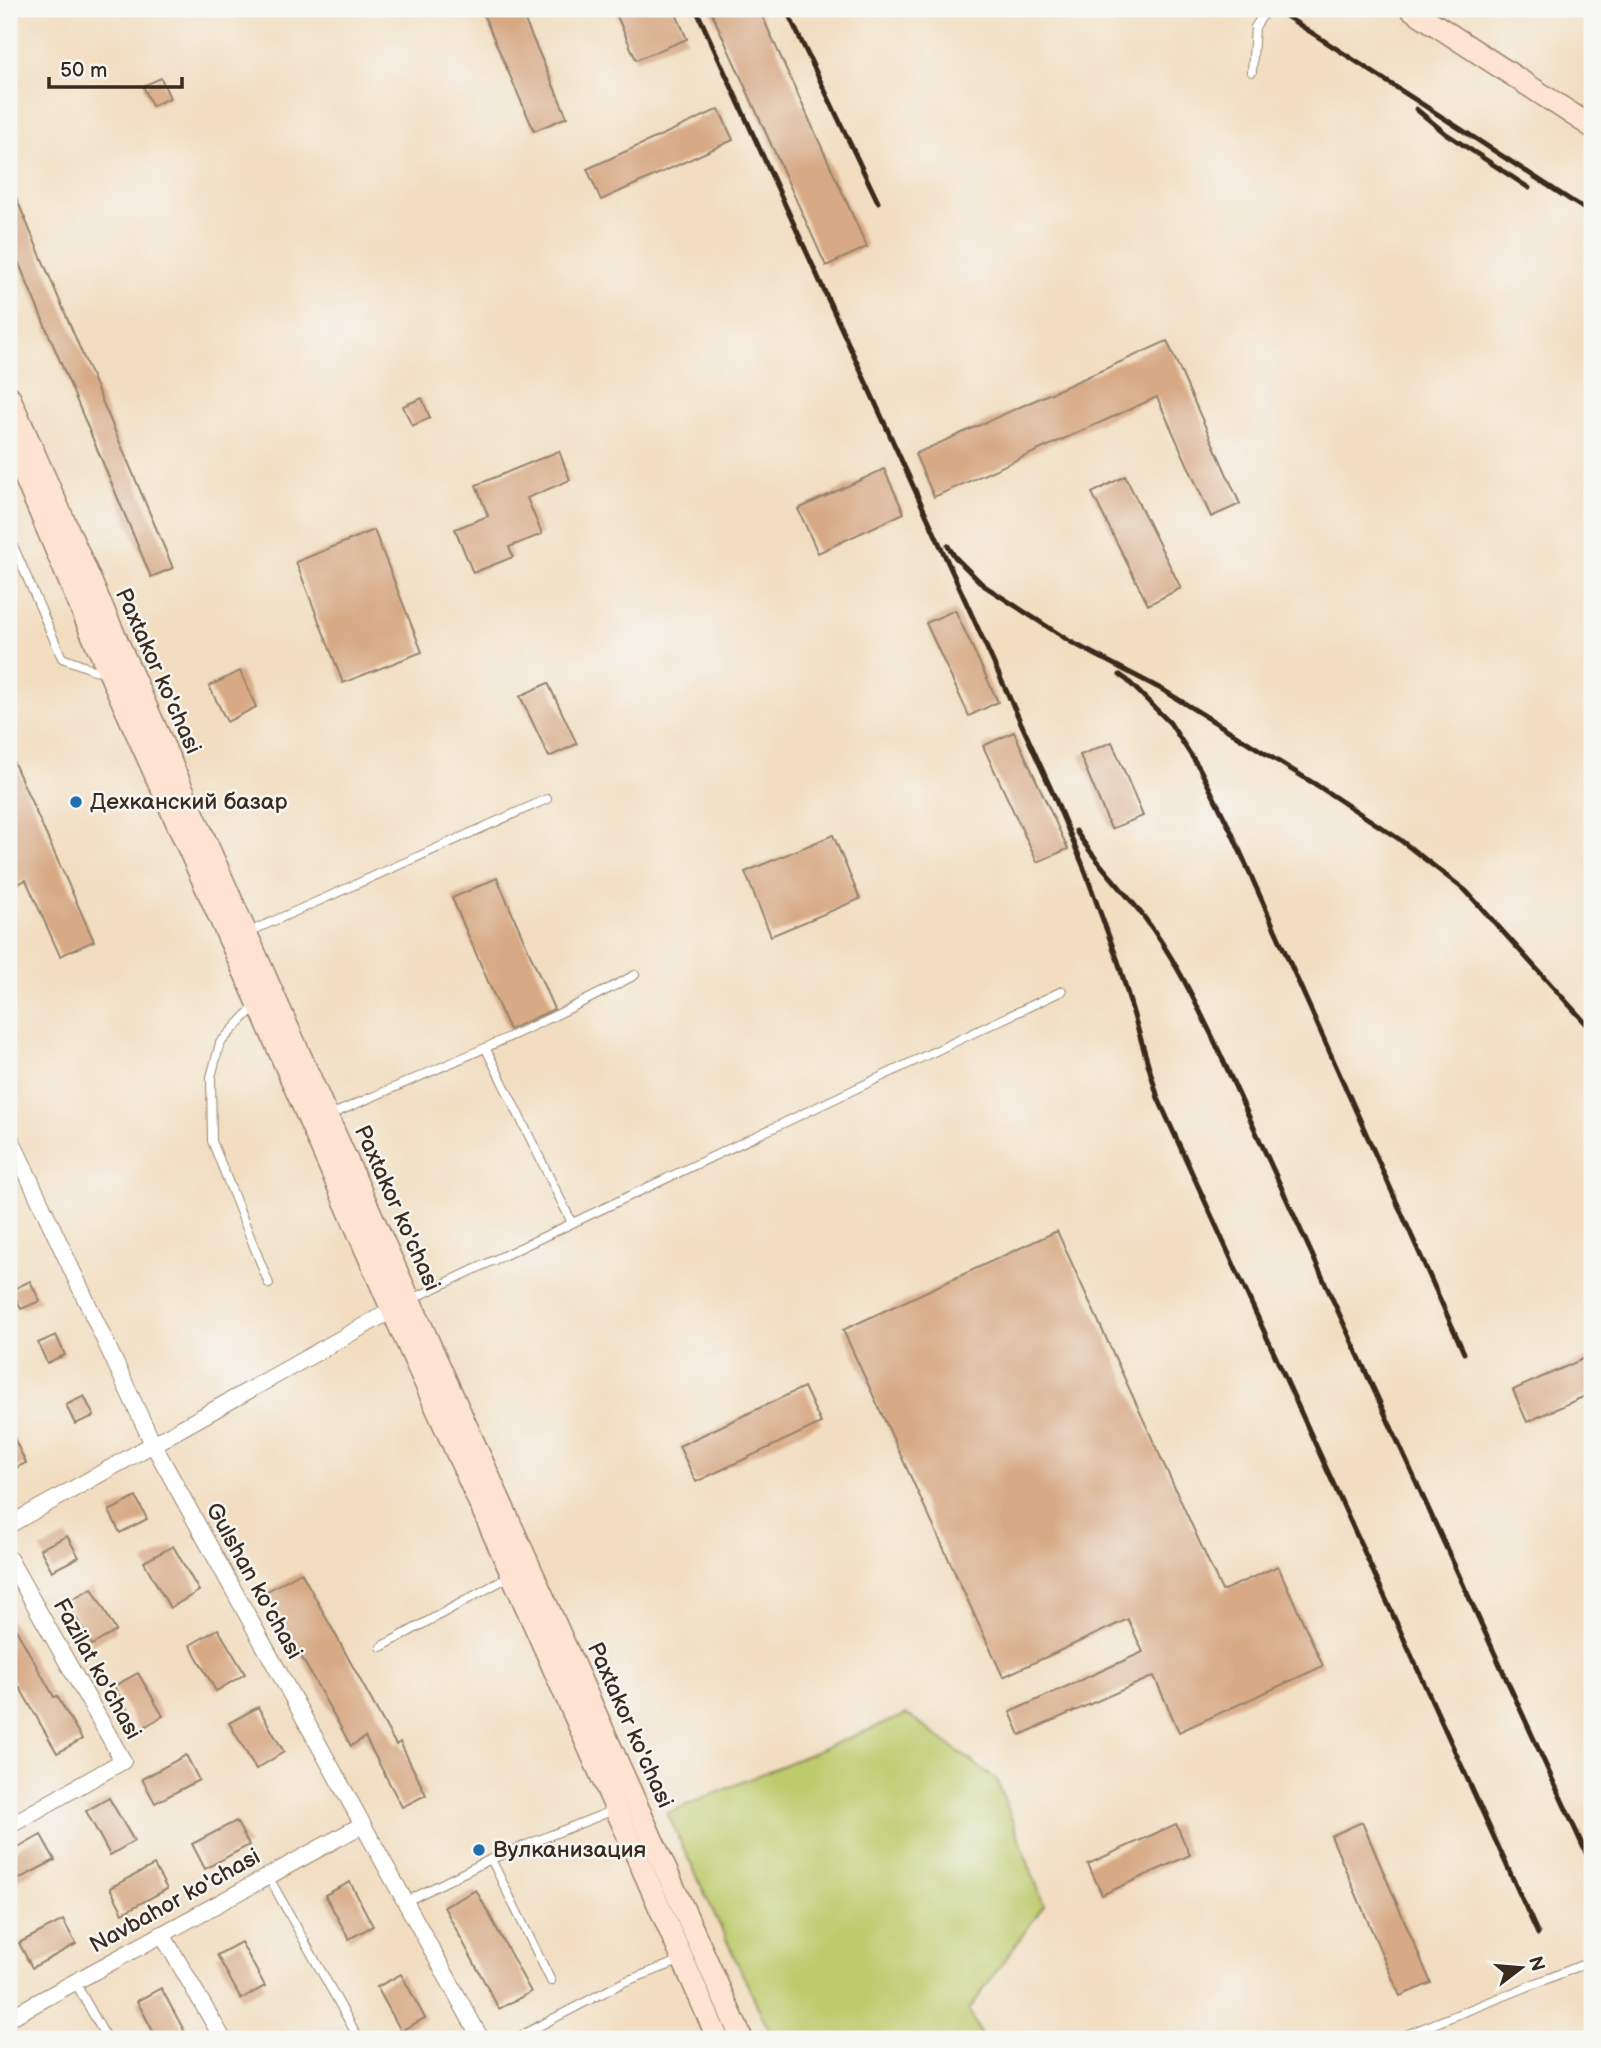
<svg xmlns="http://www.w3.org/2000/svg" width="1601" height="2048" viewBox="0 0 1601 2048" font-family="'Balsamiq Sans',sans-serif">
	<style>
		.green { fill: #becb6d; stroke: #7c7a46; stroke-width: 2 }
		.building { fill: #d7a984 }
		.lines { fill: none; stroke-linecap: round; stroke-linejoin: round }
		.lane-casing { stroke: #96846f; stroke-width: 10 }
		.street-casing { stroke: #96846f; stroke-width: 18 }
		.secondary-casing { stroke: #96846f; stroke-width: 24 }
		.lane { stroke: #fff; stroke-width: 8 }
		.street { stroke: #fff; stroke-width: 16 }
		.secondary { stroke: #fee3d2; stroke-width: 21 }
		.rail { stroke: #3b2a1e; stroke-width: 5 }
		.poi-dot { fill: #1f6fb2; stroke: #f6f6f2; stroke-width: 2.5 }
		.labels { text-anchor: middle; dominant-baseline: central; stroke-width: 5; stroke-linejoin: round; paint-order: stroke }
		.street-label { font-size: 23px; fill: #3b2a1e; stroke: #f6f6f2 }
		.poi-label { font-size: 23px; fill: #3b2a1e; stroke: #f6f6f2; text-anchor: start }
	</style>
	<rect width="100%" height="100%" fill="#f6f6f2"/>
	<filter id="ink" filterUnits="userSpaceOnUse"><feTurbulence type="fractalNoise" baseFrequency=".0143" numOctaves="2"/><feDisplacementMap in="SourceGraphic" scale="14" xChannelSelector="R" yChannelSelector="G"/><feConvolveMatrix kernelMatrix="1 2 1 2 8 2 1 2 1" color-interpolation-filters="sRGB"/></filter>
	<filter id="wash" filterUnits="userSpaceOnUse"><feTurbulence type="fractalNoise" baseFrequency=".00686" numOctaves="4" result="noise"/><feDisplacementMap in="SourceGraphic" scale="28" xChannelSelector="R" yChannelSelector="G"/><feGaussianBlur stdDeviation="1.57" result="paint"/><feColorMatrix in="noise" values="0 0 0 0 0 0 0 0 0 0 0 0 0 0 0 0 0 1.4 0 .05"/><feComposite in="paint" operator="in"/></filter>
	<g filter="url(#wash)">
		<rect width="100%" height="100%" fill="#f2ddc0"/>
		<path class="green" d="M907,1714L997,1780L1044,1905L969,2010L983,2039H773L667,1813Z"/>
		<g id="blocks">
			<g class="building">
				<path d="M481,9H520L567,117L534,131Z"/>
				<path d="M614,9H674L687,39L636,60Z"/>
				<path d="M710,9H759L867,247L826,266Z"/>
				<path d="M161,78L170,98L152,106L143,86Z"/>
				<path d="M719,109L733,140L601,200L587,169Z"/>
				<path d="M9,181L173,568L151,577L9,240Z"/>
				<path d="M1167,341L1240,504L1211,517L1157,397L934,497L915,454Z"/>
				<path d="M422,398L430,418L412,426L403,406Z"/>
				<path d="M559,451L570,480L527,498L542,534L509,547L513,557L473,573L455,529L488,516L476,485Z"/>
				<path d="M884,469L904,513L818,553L798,509Z"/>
				<path d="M1125,476L1181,588L1148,605L1092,493Z"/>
				<path d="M374,530L422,652L343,683L296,562Z"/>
				<path d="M955,610L998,702L969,716L926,623Z"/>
				<path d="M240,671L256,707L227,722L209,686Z"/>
				<path d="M548,683L577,744L549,757L520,696Z"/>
				<path d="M1014,732L1068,849L1037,862L983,746Z"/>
				<path d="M1112,742L1143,816L1111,829L1080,755Z"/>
				<path d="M9,752L94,941L60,956L26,880L9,888Z"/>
				<path d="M833,835L860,899L771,936L745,872Z"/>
				<path d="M497,878L554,1009L509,1030L452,898Z"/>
				<path d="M1057,1231L1222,1591L1278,1566L1323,1666L1179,1732L1154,1676L1020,1735L1010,1712L1143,1652L1128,1619L1003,1677L843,1330Z"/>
				<path d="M30,1281L40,1301L21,1309L12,1290Z"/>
				<path d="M56,1335L65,1355L47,1363L38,1343Z"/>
				<path d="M1592,1355V1393L1527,1422L1513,1390Z"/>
				<path d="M804,1387L821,1423L696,1482L679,1446Z"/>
				<path d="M84,1396L94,1416L75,1424L66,1405Z"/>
				<path d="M9,1428L26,1463L9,1471Z"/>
				<path d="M136,1497L147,1519L120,1533L109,1511Z"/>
				<path d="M67,1536L79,1557L52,1571L40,1549Z"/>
				<path d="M173,1546L199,1591L170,1608L144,1562Z"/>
				<path d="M301,1572L396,1745L400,1742L426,1795L402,1807L365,1737L351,1746L291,1638L289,1639L264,1593Z"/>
				<path d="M92,1588L116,1631L92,1645L67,1602Z"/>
				<path d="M9,1617L54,1697L57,1696L82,1739L57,1753L20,1688L18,1689L9,1673Z"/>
				<path d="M218,1629L245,1674L216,1691L190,1645Z"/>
				<path d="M138,1673L163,1716L139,1730L114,1686Z"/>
				<path d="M258,1707L284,1752L256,1769L229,1723Z"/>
				<path d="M186,1755L199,1780L155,1803L142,1779Z"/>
				<path d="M109,1798L134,1841L110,1855L86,1811Z"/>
				<path d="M236,1821L249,1845L205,1869L192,1844Z"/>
				<path d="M1362,1822L1431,1983L1400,1996L1331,1836Z"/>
				<path d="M1176,1824L1190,1855L1102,1895L1088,1864Z"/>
				<path d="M41,1835L55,1860L9,1884V1853Z"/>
				<path d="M154,1865L167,1889L123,1913L110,1888Z"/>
				<path d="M350,1882L373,1926L349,1939L325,1895Z"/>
				<path d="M476,1890L531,1992L499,2009L444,1907Z"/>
				<path d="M63,1920L76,1944L32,1968L19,1943Z"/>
				<path d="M241,1942L265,1986L241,1999L217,1955Z"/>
				<path d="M401,1974L425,2018L401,2031L377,1987Z"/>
				<path d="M161,1988L185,2032L172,2039H157L137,2001Z"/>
			</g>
		</g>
	</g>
	<g filter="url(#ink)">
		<use href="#blocks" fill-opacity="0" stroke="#96846f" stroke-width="2"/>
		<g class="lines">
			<defs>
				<g id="lane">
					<path d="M1252,72L1255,27L1267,9"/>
					<path d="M9,536L62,658L105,674"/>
					<path d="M249,932L547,799"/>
					<path d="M256,1005L220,1043L211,1077L212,1141L269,1284"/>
					<path d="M486,1049L572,1223"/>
					<path d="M330,1115C433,1071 536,1028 635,975"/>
					<path d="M410,1300L1062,991"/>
					<path d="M381,1647L510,1576"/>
					<path d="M491,1859L551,1981"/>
					<path d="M268,1876L359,2039"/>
					<path d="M405,1902L491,1859L614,1810"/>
					<path d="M75,1982L107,2039"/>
					<path d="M514,2039L624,1982L682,1960"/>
					<path d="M1396,2039L1592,1961"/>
				</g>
				<g id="street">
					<path d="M9,1135L153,1444L481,2039"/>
					<path d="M9,1525L401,1305"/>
					<path d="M9,1559L123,1761L9,1826"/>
					<path d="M162,1934L223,2039"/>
					<path d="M9,2018L362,1825"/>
				</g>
				<g id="secondary">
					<path d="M1411,9L1592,127"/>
					<path d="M9,396L327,1116L742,2039"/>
					<path d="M9,440L91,632L258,1003L392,1310L512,1575L718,2039"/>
				</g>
			</defs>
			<use href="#lane" class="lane-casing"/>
			<use href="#street" class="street-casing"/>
			<use href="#secondary" class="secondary-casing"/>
			<use href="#lane" class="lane"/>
			<use href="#street" class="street"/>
			<use href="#secondary" class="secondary"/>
			<g class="rail">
				<path d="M696,9L1051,789L1082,863L1118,961L1158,1098L1538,1934"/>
				<path d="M786,9L878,202"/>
				<path d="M1275,9L1592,214"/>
				<path d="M1416,109L1445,133L1529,188"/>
				<path d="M948,546L955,557L983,585L1071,642L1163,690L1318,786L1399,839L1466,891L1592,1030"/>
				<path d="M1120,675L1127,680L1170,723L1200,769L1231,831L1464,1353"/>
				<path d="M1076,831C1095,862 1122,888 1144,917C1172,954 1192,995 1212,1036L1592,1866"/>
			</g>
		</g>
	</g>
	<g class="poi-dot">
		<circle cx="76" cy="802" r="7"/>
		<circle cx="479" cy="1850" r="7"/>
	</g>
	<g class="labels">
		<g class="street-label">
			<text transform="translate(158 671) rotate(66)">Paxtakor ko'chasi</text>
			<text transform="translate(397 1208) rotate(66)">Paxtakor ko'chasi</text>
			<text transform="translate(254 1581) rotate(61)">Gulshan ko'chasi</text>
			<text transform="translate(97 1669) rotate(61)">Fazilat ko'chasi</text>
			<text transform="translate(630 1725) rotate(66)">Paxtakor ko'chasi</text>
			<text transform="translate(175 1901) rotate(-29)">Navbahor ko'chasi</text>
		</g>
		<g class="poi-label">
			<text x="90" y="802">Дехканский базар</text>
			<text x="493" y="1850">Вулканизация</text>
		</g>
	</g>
	<rect width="1601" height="2048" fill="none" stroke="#f6f6f2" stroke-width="35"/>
	<g transform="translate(1521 1968) rotate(74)" stroke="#f6f6f2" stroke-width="5" paint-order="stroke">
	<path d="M0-5L12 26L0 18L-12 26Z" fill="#3b2a1e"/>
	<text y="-10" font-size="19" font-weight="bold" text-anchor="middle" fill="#3b2a1e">N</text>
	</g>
	<path d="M49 77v10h133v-10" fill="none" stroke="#3b2a1e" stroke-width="3.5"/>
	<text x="60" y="77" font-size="21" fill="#3b2a1e" stroke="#f6f6f2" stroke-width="5" paint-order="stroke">50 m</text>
</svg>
